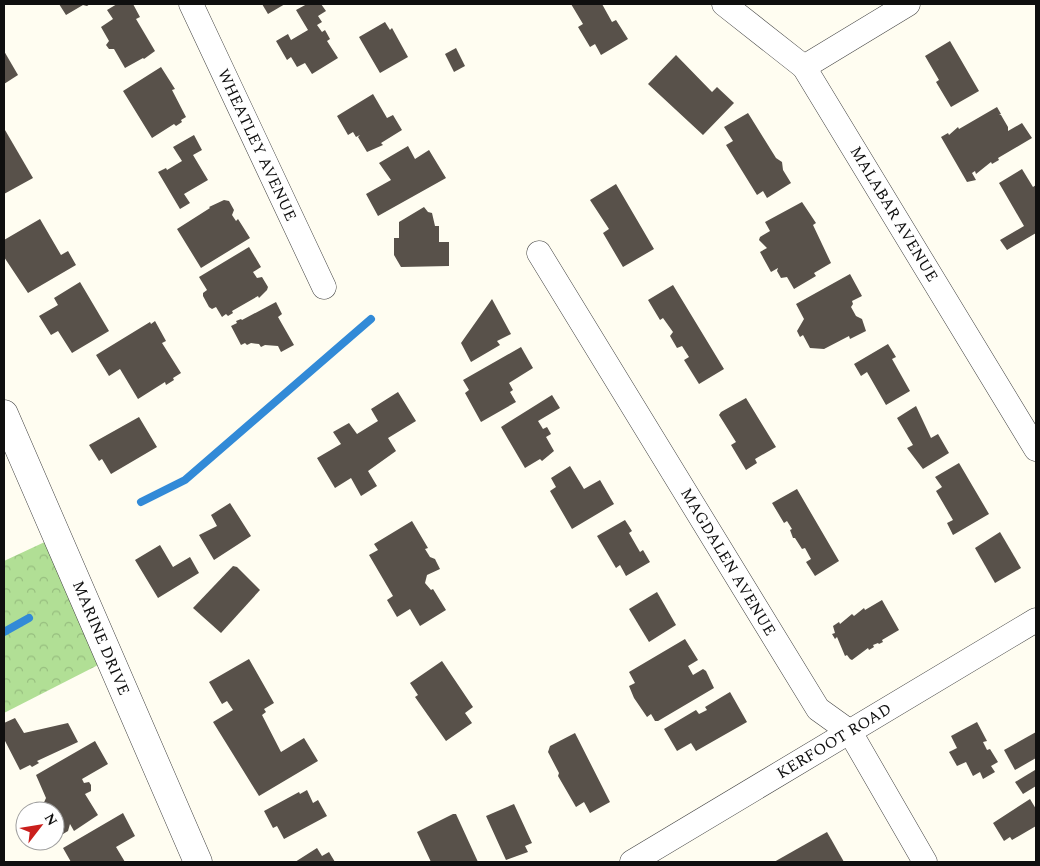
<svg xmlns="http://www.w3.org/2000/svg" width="1040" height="866" viewBox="0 0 1040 866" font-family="Spectral,serif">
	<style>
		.forest { fill: url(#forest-crowns) }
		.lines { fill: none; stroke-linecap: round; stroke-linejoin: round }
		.stream { stroke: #328ad7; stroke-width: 8 }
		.building { fill: #58514a }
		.minor-casing { stroke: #424242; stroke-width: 25 }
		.tertiary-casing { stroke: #424242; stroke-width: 29 }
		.minor { stroke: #fff; stroke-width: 24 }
		.tertiary { stroke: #fff; stroke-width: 28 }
		.labels { text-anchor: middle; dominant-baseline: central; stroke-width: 5; stroke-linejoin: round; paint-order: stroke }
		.street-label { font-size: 16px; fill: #0f0f0f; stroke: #fff }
	</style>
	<defs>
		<pattern id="forest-crowns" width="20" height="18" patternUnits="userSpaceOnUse" patternTransform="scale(1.25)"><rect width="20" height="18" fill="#b1df95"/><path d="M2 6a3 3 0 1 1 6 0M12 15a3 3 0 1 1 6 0" fill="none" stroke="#97be7f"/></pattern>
	</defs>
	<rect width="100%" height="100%" fill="#fffdf1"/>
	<path class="forest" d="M49,540L100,664L4,713V561Z"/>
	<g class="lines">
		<g class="stream">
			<path d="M141,502L185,480L371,319"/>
			<path d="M4,632L29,618"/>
		</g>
	</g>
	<g class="building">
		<path d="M59,4H90L87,6L83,5L66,15Z"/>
		<path d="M117,4H133L140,17L136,19L155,51L144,59L143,58L125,68L114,49H109L106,45L109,41L101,27L113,19L107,10Z"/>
		<path d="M262,4H285L268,14Z"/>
		<path d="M307,4H321L326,11L318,16L322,22L317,25L322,32L325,30L330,39L327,41L338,58L312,74L305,63L297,67L291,57L287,60L276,41L288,34L291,40L308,30L296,10Z"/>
		<path d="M571,4H602L612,22L616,20L628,39L601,55L595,44L590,47L578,27L583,24Z"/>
		<path d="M385,22L390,30L392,28L408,57L380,73L359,37Z"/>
		<path d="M950,41L979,91L951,107L936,82L939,80L925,56Z"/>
		<path d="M456,48L465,66L454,72L445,54Z"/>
		<path d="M4,51L18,75L4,84Z"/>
		<path d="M676,55L712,92L717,87L734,103L703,135L648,84Z"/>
		<path d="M161,67L175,89L172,90L186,117L181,120L182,122L176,126L174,124L152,138L123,91Z"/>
		<path d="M373,94L387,118L393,115L402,130L381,143L383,145L367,152L358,137L360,135L356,137L353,132L348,135L337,116Z"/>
		<path d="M997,107L1001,114L999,115H1001L1008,127V131L1022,123L1032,138L998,158L999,160L992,164L991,162L976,174L975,171L972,173L976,180L967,182L941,137L948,133L949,135L958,127L959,129Z"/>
		<path d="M748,113L776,158L782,162L783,170L791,183L767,198L763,191L757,195L726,145L733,141L724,127Z"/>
		<path d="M5,130L33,178L4,194V131Z"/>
		<path d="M194,135L202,150L193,155L208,180L184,194L190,203L180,209L158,172L166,168L167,170L182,161L173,147Z"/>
		<path d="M408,146L415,159L429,150L446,178L378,216L366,194L391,180L379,163Z"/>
		<path d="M1022,169L1033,187L1036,185V233L1007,250L1000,240L1024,226L999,183Z"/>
		<path d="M616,184L654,249L623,267L603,233L609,229L590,200Z"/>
		<path d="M224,200L229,201L234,210L232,215L236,221L238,219L250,238L201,268L177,229L210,208L209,207Z"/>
		<path d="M802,202L816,223L813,225L831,263L814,273L816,276L794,289L787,277L781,278L777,271L778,268L771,272L760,252L767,248L759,240L760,237L770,231L765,222Z"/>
		<path d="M424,207L428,212L432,213L435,226H439V242H449V266L401,267L394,255V238H399V222Z"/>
		<path d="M40,219L61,255L68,251L76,265L28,293L4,257V240Z"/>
		<path d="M249,247L261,267L253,272L257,278L262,277L268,287L267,290L259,298L258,296L232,311L233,313L228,316L226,314L222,317L216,307L212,309L209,307L203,296V293L207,290L199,277Z"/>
		<path d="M850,274L862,296L852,301L853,304L851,307L856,316L862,319L866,331L850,339L849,336L824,349L810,348L803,335L800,337L797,331L804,319L796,304Z"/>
		<path d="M80,282L109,331L72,353L58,331L51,335L39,316L58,305L54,298Z"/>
		<path d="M673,285L724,369L699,384L684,360L689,357L682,346L677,348L670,336L673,332L663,318L660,320L648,300Z"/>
		<path d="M492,299L511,334L497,341L500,345L471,362L461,343Z"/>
		<path d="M276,302L282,314L278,317L294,345L281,352L278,346L265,345L261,347L259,344L251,343L247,345L245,343L241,345L231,326L237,323L236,321L241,319L242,320Z"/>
		<path d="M155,321L166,341L162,343L181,373L173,378L174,380L166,385L165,382L138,399L120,369L109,376L96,355L150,322L151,324Z"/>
		<path d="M888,344L896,357L892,359L910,391L886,405L867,372L861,376L854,364Z"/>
		<path d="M521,347L533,368L509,383L513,390L510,392L516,402L481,422L465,393L469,390L463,380Z"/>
		<path d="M398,392L416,421L388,438L396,451L368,471L377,486L361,496L351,478L335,488L317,458L341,444L333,432L349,423L357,434L378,421L371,409Z"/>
		<path d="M552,395L560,408L538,421L543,429L547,427L551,434L546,437L554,451L542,461L540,459L525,468L501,427Z"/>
		<path d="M746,398L776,447L755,459L757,463L746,470L731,445L736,442L719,415L721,412Z"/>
		<path d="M916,406L931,438L938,434L949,453L923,469L907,448L913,445L897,418Z"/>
		<path d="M139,417L157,447L111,474L102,459L99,461L89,445Z"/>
		<path d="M959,463L989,514L953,535L947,523L953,520L936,491L942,487L935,477Z"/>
		<path d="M570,466L584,489L600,480L614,504L572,529L550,491L556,487L551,478Z"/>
		<path d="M797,489L839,561L815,576L806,562L811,559L805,548L802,549L795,538H793L790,530L792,529L787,521L784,523L772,503Z"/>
		<path d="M230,503L251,536L214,560L199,535L217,526L211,515Z"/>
		<path d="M625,520L632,531L629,533L640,552L643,550L650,562L626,576L620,565L616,568L597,536Z"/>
		<path d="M412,521L428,548L425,549L430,557L435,559L440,569L427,575L425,583L431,590L433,589L446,610L420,626L410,609L397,617L387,600L393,596L369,555L378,550L374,544Z"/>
		<path d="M1000,532L1021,568L995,583L975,548Z"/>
		<path d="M160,545L173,567L190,557L199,573L158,598L135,560Z"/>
		<path d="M233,566L237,567L260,590L221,633L193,608Z"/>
		<path d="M657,592L676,625L649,642L629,609Z"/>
		<path d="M882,600L899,630L882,640L883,642L879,644L878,643L873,645L874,647L869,650L868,648L852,660L850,659L847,655L845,656L837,637L835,639L832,634L835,633L833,626L839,622L840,624L852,614L854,616L864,608L865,610Z"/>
		<path d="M685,639L698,660L688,666L693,675L703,669L706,671L714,688L658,721H655L651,714L647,717L634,698L629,686L635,683L629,672Z"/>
		<path d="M249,659L274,703L264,709L266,712L262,715L281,752L304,738L318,761L259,796L213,722L233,710L227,701L222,704L209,682Z"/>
		<path d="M442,661L473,707L465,713L472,723L446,741L415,697L418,695L410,683Z"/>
		<path d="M730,692L747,722L696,751L691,743L677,751L664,729L696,710L699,714L707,710L705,707Z"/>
		<path d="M15,718L24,733L68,723L78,742L37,761L39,763L32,767L30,765L20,770L4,739V723Z"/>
		<path d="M977,722L987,741L983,742L987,750L990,749L998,762L991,766L995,772L983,779L980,772L973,776L966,762L957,766L949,752L957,748L951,736Z"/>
		<path d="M1036,732V758L1015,770L1004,750Z"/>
		<path d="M575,733L610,802L590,813L584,802L576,807L558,776L559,773L548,752L550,746Z"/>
		<path d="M95,741L108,764L82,779L84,783L89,782L91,785V791L85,794L98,815L74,831L70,824L68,831L58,837L55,831V811L41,809L46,798L36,775Z"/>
		<path d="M1035,770L1036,786L1023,794L1015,782Z"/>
		<path d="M307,790L313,803L318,800L327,816L284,839L277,826L273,828L264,811L299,792L300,794Z"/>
		<path d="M1030,799L1036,809V826L1012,840L1010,837L1004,841L993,823Z"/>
		<path d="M514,804L532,843L525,846L528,852L506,860L486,816Z"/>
		<path d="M123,813L135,836L116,847L125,862H71L63,848Z"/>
		<path d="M453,814H456L478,862H431L417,832Z"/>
		<path d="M827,832L844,862H774Z"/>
		<path d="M317,848L322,856L329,852L335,862H295Z"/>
	</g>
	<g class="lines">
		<defs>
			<g id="minor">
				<path d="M191,4L324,287"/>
				<path d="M724,4L804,67L1036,449"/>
				<path d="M804,67L908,4"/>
				<path d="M539,253L818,709L850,732L925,862"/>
				<path d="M632,862L1036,620"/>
			</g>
			<path id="tertiary" d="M4,414L198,862"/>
		</defs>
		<use href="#minor" class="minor-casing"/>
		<use href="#tertiary" class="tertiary-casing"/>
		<use href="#minor" class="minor"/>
		<use href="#tertiary" class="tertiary"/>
	</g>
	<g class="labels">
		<g class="street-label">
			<text transform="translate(257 145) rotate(65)">WHEATLEY AVENUE</text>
			<text transform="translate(894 214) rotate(59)">MALABAR AVENUE</text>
			<text transform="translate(728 562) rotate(59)">MAGDALEN AVENUE</text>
			<text transform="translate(101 638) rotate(67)">MARINE DRIVE</text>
			<text transform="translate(834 741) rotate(-31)">KERFOOT ROAD</text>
		</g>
	</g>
	<rect width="1040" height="866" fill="none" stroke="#0f0f0f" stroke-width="10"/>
	<g transform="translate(40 826) rotate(59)"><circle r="24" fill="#ffffff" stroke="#9f9f9f"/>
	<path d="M0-4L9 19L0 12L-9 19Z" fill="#ca1f1c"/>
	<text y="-8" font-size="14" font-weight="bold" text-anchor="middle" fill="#0f0f0f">N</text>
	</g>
</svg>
